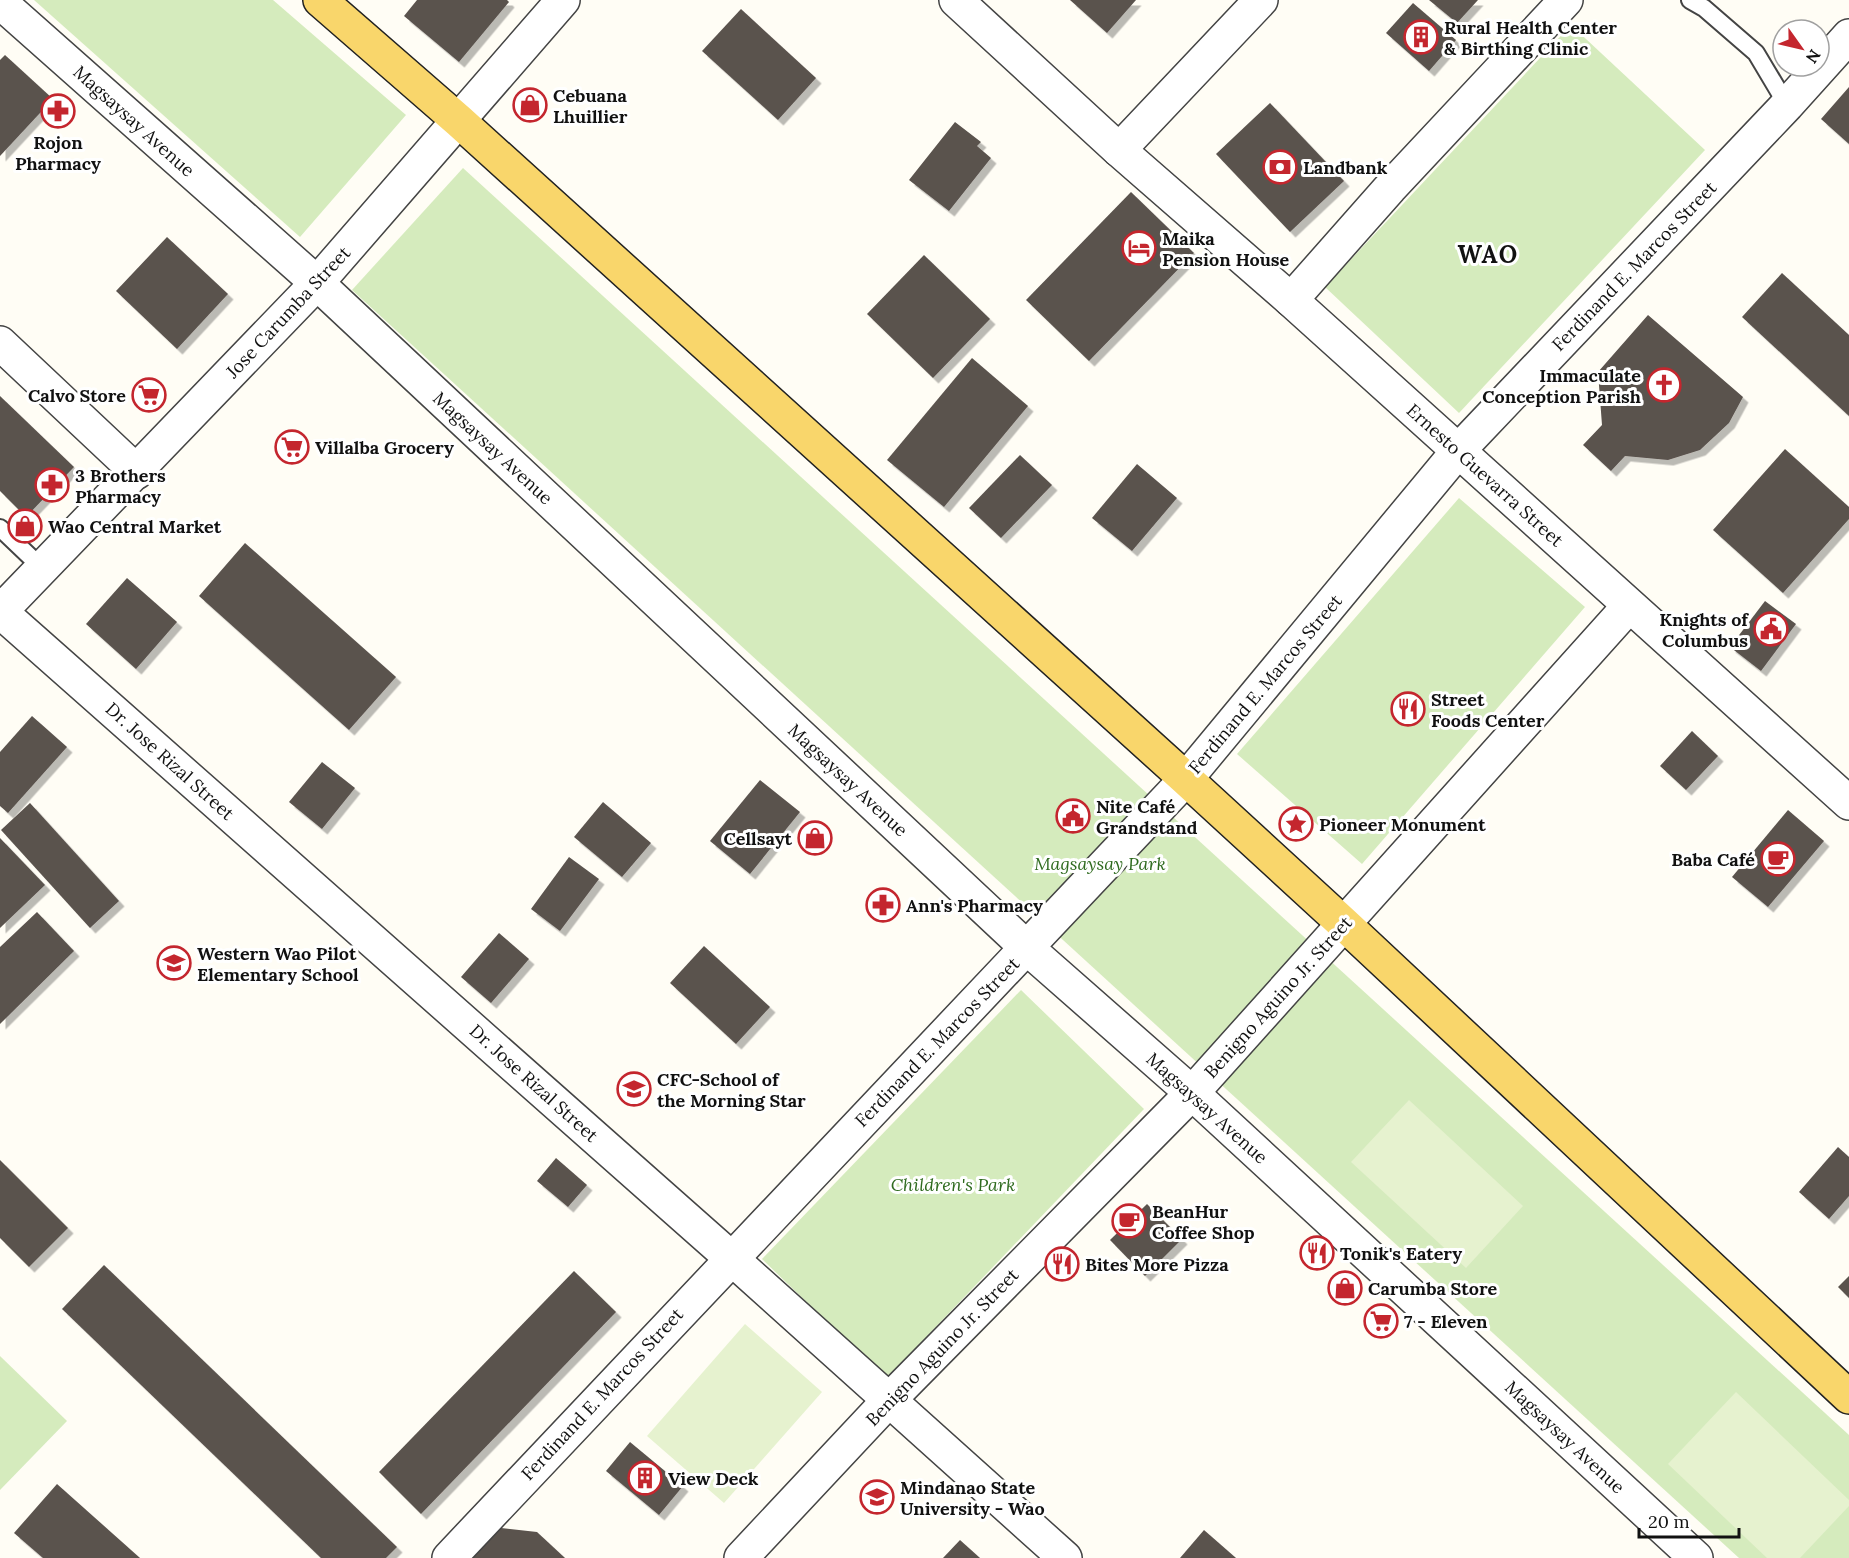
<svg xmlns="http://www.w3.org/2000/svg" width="1849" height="1558" viewBox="0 0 1849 1558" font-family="Lora,serif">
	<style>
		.green { fill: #d5ebbd }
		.pitch { fill: #e6f2cf }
		.building { fill: #5a524d; filter: url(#shadow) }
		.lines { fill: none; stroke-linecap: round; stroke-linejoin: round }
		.service-casing { stroke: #444; stroke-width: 20 }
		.minor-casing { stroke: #444; stroke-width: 36 }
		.primary-casing { stroke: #222; stroke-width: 36 }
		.service { stroke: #fff; stroke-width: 16 }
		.minor { stroke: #fff; stroke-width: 33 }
		.primary { stroke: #f9d66b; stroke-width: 33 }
		.labels { text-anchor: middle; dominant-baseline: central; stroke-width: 6; stroke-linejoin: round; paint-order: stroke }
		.poi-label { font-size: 18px; font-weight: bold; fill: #111; stroke: #fff; text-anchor: start }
		.street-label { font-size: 18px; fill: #111; stroke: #fff }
		.park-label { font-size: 18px; font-style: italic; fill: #2f6b1f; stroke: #fff }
		.district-label { font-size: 24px; font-weight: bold; letter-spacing: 1.5px; fill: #111; stroke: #fff }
	</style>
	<defs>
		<filter id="shadow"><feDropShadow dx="5.5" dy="5.5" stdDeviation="0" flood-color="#0004"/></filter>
	</defs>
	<rect width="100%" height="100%" fill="#fffdf5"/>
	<g class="green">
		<path d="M34,0H273L406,115L300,237Z"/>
		<path d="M1571,25L1705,150L1459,413L1325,287Z"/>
		<path d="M463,168L1849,1435V1558H1739L352,290Z"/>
		<path d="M1459,498L1585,607L1362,864L1237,754Z"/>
		<path d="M1021,990L1144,1109L886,1379L762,1259Z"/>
		<path d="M0,1356L67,1421L0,1490Z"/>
	</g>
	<g class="pitch">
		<path d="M1409,1100L1523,1206L1466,1268L1351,1162Z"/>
		<path d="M745,1324L822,1392L724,1503L647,1436Z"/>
		<path d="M1736,1392L1849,1500V1506L1800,1558H1767L1668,1464Z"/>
	</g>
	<g class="building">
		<path d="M417,0H507L509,2L459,62L404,16Z"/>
		<path d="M1070,0H1136L1107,33Z"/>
		<path d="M1429,0H1478L1457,23Z"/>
		<path d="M1413,3L1456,40L1429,71L1386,33Z"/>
		<path d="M741,9L816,78L778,120L702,51Z"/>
		<path d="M5,55L53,99L0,156V60Z"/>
		<path d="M1849,87V144L1821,119Z"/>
		<path d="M1270,103L1344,181L1290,232L1216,154Z"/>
		<path d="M955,122L981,142L977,146L991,158L949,211L909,180Z"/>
		<path d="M1131,192L1194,253L1089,361L1026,300Z"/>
		<path d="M167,237L228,294L177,349L116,291Z"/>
		<path d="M924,255L990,319L933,378L867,314Z"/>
		<path d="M1782,273L1849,335V416L1742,317Z"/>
		<path d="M1648,315L1743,397L1729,423L1700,450L1668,460L1625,456L1611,471L1583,445L1602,425L1598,372Z"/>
		<path d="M972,358L1028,406L944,507L887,460Z"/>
		<path d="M0,396L74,467L26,517L0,491Z"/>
		<path d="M1785,449L1849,507V519L1783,593L1713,530Z"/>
		<path d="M1020,455L1052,485L1001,538L969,508Z"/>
		<path d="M1137,464L1177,498L1132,551L1092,518Z"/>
		<path d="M245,543L396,677L349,730L199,596Z"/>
		<path d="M127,578L177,622L136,669L86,624Z"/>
		<path d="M1765,601L1796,624L1761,671L1730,647Z"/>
		<path d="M32,716L67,747L8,813L0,806V752Z"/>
		<path d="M1692,731L1718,756L1686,790L1660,766Z"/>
		<path d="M322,762L355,788L322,829L289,802Z"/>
		<path d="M760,780L800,812L750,874L710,841Z"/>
		<path d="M603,802L651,843L622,877L574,837Z"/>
		<path d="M30,803L119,901L90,928L1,830Z"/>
		<path d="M1788,810L1824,841L1768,907L1732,877Z"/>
		<path d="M0,838L45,885L0,928Z"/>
		<path d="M569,857L599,879L560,931L531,909Z"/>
		<path d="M37,912L74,951L0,1024V947Z"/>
		<path d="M499,933L529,959L491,1003L461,977Z"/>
		<path d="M704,946L770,1007L736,1044L670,983Z"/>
		<path d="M1838,1147L1849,1157V1196L1829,1219L1799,1192Z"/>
		<path d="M556,1158L587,1185L568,1207L537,1181Z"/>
		<path d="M0,1160L68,1228L29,1267L0,1238Z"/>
		<path d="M1147,1204L1182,1239L1145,1276L1110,1240Z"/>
		<path d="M104,1265L397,1547L386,1558H321L62,1309Z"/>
		<path d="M574,1271L616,1312L421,1514L379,1472Z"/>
		<path d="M1849,1276V1298L1838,1287Z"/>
		<path d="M630,1442L683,1486L659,1515L606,1471Z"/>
		<path d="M57,1484L140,1558H43L14,1533Z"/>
		<path d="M484,1526L537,1532L565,1558H455Z"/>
		<path d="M1204,1530L1236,1558H1180Z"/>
		<path d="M960,1540L980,1558H943Z"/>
	</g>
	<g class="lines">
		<defs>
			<g id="service">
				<path d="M1690,0L1704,8L1756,53L1787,105"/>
				<path d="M0,528L43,569"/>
			</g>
			<g id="minor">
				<path d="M956,0L1119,150L1291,300L1849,803"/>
				<path d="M0,2L317,283L1027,948L1192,1093L1696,1558"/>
				<path d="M1119,150L1261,0"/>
				<path d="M1291,300L1390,188L1566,0"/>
				<path d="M0,343L137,472"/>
				<path d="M0,612L317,283L563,0"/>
				<path d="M1,612L731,1258L1065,1558"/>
				<path d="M449,1558L1186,779L1458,451L1787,105L1849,36"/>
				<path d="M741,1558L890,1399L1192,1093L1629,606"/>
			</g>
			<path id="primary" d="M320,0L459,121L1186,779L1344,924L1849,1397"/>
		</defs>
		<use href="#service" class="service-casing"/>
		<use href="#minor" class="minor-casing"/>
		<use href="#primary" class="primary-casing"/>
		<use href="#service" class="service"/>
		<use href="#minor" class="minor"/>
		<use href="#primary" class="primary"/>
	</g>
	<defs>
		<symbol id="building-ring" viewBox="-11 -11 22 22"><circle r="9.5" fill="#fff" stroke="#c4262e" stroke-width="1.5"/><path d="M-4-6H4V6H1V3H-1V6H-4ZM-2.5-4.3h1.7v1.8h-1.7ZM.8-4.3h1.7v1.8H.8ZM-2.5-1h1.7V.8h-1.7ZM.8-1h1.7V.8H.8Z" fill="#c4262e"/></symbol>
		<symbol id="shop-ring" viewBox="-11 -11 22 22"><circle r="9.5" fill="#fff" stroke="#c4262e" stroke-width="1.5"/><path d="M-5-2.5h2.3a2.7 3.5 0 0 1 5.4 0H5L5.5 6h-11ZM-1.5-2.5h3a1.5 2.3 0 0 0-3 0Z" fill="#c4262e"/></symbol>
		<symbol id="pharmacy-ring" viewBox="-11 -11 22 22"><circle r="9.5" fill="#fff" stroke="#c4262e" stroke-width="1.5"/><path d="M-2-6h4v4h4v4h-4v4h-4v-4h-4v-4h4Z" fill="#c4262e"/></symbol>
		<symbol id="bank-ring" viewBox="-11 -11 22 22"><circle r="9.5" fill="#fff" stroke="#c4262e" stroke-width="1.5"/><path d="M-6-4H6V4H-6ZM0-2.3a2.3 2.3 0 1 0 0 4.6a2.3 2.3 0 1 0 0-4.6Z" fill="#c4262e"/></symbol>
		<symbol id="hotel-ring" viewBox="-11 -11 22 22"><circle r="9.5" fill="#fff" stroke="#c4262e" stroke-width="1.5"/><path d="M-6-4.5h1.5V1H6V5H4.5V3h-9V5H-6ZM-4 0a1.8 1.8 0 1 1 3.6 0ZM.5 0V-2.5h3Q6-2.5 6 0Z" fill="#c4262e"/></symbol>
		<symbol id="church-ring" viewBox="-11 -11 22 22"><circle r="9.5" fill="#fff" stroke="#c4262e" stroke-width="1.5"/><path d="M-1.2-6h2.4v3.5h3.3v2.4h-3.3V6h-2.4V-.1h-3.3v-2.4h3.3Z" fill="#c4262e"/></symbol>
		<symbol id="supermarket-ring" viewBox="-11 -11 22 22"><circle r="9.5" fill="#fff" stroke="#c4262e" stroke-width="1.5"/><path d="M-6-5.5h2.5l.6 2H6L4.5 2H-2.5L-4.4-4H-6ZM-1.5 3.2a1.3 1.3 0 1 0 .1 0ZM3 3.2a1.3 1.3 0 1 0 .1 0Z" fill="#c4262e"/></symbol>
		<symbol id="civic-ring" viewBox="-11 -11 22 22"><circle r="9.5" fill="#fff" stroke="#c4262e" stroke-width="1.5"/><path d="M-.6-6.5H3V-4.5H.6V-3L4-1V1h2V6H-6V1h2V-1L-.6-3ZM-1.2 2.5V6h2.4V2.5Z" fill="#c4262e"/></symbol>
		<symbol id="restaurant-ring" viewBox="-11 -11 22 22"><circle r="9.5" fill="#fff" stroke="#c4262e" stroke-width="1.5"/><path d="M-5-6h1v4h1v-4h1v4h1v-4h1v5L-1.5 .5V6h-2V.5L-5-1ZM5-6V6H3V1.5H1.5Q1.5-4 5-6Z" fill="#c4262e"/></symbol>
		<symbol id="sight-ring" viewBox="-11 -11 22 22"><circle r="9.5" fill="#fff" stroke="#c4262e" stroke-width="1.5"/><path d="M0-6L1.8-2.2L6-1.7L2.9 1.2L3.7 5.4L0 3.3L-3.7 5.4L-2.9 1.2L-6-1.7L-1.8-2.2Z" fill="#c4262e"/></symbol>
		<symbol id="cafe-ring" viewBox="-11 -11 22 22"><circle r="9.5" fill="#fff" stroke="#c4262e" stroke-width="1.5"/><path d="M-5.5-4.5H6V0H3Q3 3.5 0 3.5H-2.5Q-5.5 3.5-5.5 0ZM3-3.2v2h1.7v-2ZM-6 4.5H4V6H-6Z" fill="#c4262e"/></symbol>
		<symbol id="school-ring" viewBox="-11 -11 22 22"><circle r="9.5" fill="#fff" stroke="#c4262e" stroke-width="1.5"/><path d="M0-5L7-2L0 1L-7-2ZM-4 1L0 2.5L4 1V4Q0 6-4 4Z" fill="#c4262e"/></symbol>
		<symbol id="university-ring" viewBox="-11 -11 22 22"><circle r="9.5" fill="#fff" stroke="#c4262e" stroke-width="1.5"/><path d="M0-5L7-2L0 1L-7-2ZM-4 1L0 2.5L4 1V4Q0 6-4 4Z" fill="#c4262e"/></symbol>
	</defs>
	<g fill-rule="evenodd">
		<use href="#building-ring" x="1402" y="18" width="38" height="38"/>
		<use href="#shop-ring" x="511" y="86" width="38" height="38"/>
		<use href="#pharmacy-ring" x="39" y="92" width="38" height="38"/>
		<use href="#bank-ring" x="1261" y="148" width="38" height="38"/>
		<use href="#hotel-ring" x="1120" y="229" width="38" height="38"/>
		<use href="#church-ring" x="1645" y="366" width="38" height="38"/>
		<use href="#supermarket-ring" x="130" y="376" width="38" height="38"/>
		<use href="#supermarket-ring" x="273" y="428" width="38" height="38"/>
		<use href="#pharmacy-ring" x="33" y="466" width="38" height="38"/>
		<use href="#shop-ring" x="6" y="507" width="38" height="38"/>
		<use href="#civic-ring" x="1752" y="610" width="38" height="38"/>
		<use href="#restaurant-ring" x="1389" y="690" width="38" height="38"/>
		<use href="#civic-ring" x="1054" y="797" width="38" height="38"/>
		<use href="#sight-ring" x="1277" y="805" width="38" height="38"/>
		<use href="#shop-ring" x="796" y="819" width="38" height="38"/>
		<use href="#cafe-ring" x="1759" y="840" width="38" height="38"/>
		<use href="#pharmacy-ring" x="864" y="886" width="38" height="38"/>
		<use href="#school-ring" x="155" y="944" width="38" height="38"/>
		<use href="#school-ring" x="615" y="1070" width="38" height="38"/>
		<use href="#cafe-ring" x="1110" y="1202" width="38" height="38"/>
		<use href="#restaurant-ring" x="1298" y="1234" width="38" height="38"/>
		<use href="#restaurant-ring" x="1043" y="1245" width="38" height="38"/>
		<use href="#shop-ring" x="1326" y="1269" width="38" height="38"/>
		<use href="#supermarket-ring" x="1362" y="1302" width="38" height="38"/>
		<use href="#building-ring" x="626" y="1459" width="38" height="38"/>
		<use href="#university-ring" x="858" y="1478" width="38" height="38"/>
	</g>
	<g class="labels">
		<g class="poi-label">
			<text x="1444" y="27">Rural Health Center<tspan x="1444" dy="21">&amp; Birthing Clinic</tspan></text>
			<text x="553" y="95">Cebuana<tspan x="553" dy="21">Lhuillier</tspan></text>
			<text x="58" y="142" text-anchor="middle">Rojon<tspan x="58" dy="21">Pharmacy</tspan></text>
			<text x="1303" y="167">Landbank</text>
			<text x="1162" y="238">Maika<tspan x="1162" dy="21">Pension House</tspan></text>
			<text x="1641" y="375" text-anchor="end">Immaculate<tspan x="1641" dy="21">Conception Parish</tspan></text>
			<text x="126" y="395" text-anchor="end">Calvo Store</text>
			<text x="315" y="447">Villalba Grocery</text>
			<text x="75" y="475">3 Brothers<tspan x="75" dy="21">Pharmacy</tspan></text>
			<text x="48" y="526">Wao Central Market</text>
			<text x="1748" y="619" text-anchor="end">Knights of<tspan x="1748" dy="21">Columbus</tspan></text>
			<text x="1431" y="699">Street<tspan x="1431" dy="21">Foods Center</tspan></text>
			<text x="1096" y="806">Nite Café<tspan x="1096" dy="21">Grandstand</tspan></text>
			<text x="1319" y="824">Pioneer Monument</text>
			<text x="792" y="838" text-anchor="end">Cellsayt</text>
			<text x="1755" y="859" text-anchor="end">Baba Café</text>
			<text x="906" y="905">Ann's Pharmacy</text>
			<text x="197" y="953">Western Wao Pilot<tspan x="197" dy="21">Elementary School</tspan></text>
			<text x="657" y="1079">CFC-School of<tspan x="657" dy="21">the Morning Star</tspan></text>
			<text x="1152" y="1211">BeanHur<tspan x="1152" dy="21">Coffee Shop</tspan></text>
			<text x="1340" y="1253">Tonik's Eatery</text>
			<text x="1085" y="1264">Bites More Pizza</text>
			<text x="1368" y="1288">Carumba Store</text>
			<text x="1404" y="1321">7 - Eleven</text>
			<text x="668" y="1478">View Deck</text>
			<text x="900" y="1487">Mindanao State<tspan x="900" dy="21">University - Wao</tspan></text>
		</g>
		<g class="street-label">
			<text transform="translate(134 121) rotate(42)">Magsaysay Avenue</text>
			<text transform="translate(1634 266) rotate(-46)">Ferdinand E. Marcos Street</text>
			<text transform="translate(288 312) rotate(-47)">Jose Carumba Street</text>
			<text transform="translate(493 448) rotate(43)">Magsaysay Avenue</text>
			<text transform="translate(1485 475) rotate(42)">Ernesto Guevarra Street</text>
			<text transform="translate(1265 684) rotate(-50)">Ferdinand E. Marcos Street</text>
			<text transform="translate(170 761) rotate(42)">Dr. Jose Rizal Street</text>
			<text transform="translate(848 780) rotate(43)">Magsaysay Avenue</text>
			<text transform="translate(1278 997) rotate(-48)">Benigno Aguino Jr. Street</text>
			<text transform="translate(937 1042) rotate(-46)">Ferdinand E. Marcos Street</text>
			<text transform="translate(534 1083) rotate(42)">Dr. Jose Rizal Street</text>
			<text transform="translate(1207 1108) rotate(42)">Magsaysay Avenue</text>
			<text transform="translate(942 1347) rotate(-46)">Benigno Aguino Jr. Street</text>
			<text transform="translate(602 1394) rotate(-47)">Ferdinand E. Marcos Street</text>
			<text transform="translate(1565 1437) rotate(43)">Magsaysay Avenue</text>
		</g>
		<g class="park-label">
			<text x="1100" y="863">Magsaysay Park</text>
			<text x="953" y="1184">Children's Park</text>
		</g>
		<g class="district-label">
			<text x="1488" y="254">WAO</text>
		</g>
	</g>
	<g transform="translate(1801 48) rotate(124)"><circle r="28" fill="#ffffff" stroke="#a0a0a0" stroke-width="1.5"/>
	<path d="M0-4.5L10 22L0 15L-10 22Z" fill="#c4262e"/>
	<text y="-9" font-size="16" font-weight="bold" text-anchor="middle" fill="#111111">N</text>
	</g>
	<path d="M1639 1528v9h100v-9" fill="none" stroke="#111111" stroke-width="3"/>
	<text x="1648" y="1528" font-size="18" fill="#111111" stroke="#ffffff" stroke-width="4.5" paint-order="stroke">20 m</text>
</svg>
